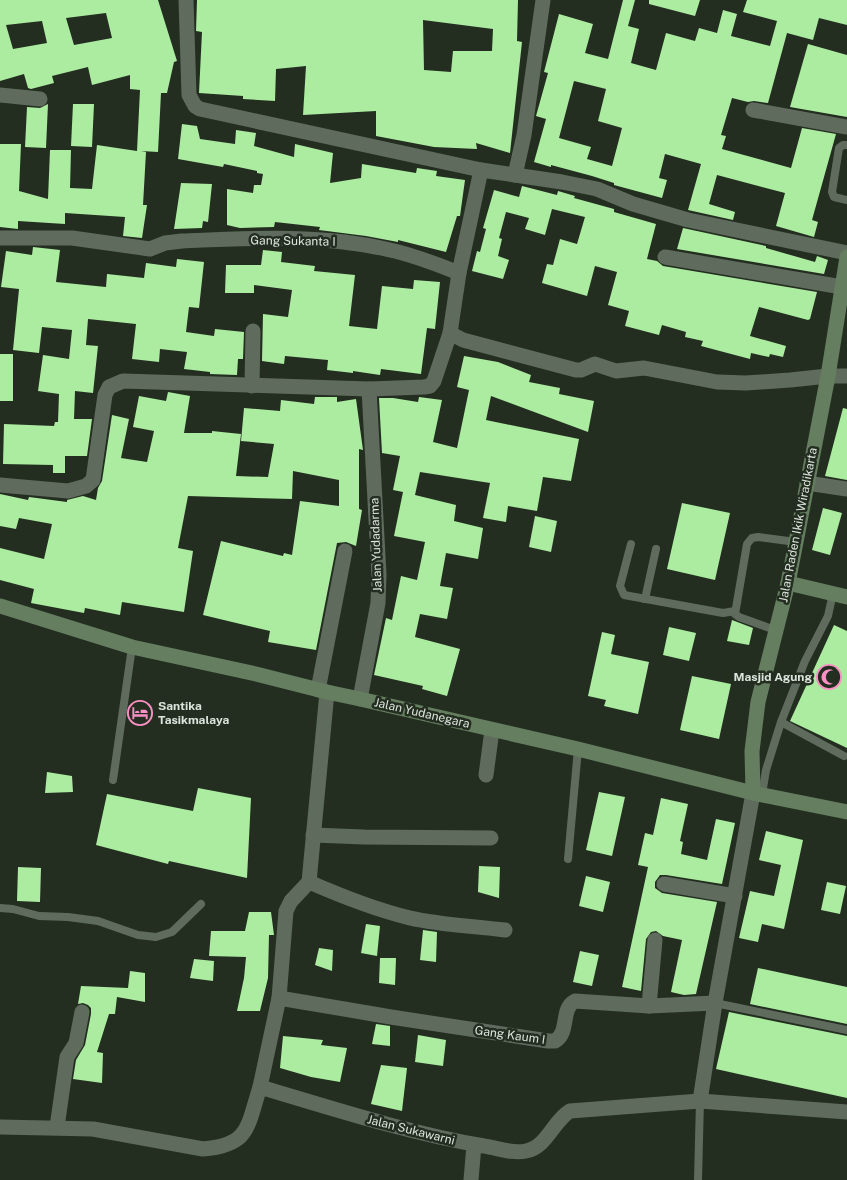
<svg xmlns="http://www.w3.org/2000/svg" width="847" height="1180" viewBox="0 0 847 1180" font-family="'Public Sans',sans-serif">
	<style>
		.building { fill: #aceca0; fill-rule: evenodd }
		.lines { fill: none; stroke-linecap: round; stroke-linejoin: round }
		.lane { stroke: #5f6c5d; stroke-width: 8 }
		.street { stroke: #5f6c5d; stroke-width: 15 }
		.secondary { stroke: #647e5f; stroke-width: 15 }
		.labels { text-anchor: middle; dominant-baseline: central; stroke-width: 5; stroke-linejoin: round; paint-order: stroke }
		.street-label { font-size: 12px; fill: #dce4db; stroke: #232e21 }
		.poi-label { font-size: 12px; font-weight: bold; fill: #dce4db; stroke: #232e21; text-anchor: end }
	</style>
	<rect width="100%" height="100%" fill="#232e21"/>
	<g class="building">
		<path d="M0,0H158L177,61L174,62L167,93H161L158,152L141,151L146,152L143,205H147L142,238L123,236L125,217L65,213V224L18,221V229L0,227V144H21L19,191L48,199L50,150H71L70,188L92,189L97,145L137,151L140,90L130,89V75L92,85L88,67L52,76L54,83L31,89L28,88L24,74L0,81ZM106,13L112,38L74,45L66,18ZM42,21L47,43L13,49L6,25Z"/>
		<path d="M197,0H518L517,41L522,42L510,153L476,143L477,149L434,147L376,136V111L303,115L306,66L276,69L275,101L243,99V96L199,93L202,32L196,31ZM423,20L493,29L492,51H453L451,72L424,70Z"/>
		<path d="M623,0H635L628,26L639,29L631,63L656,70L666,33L695,41L699,28L717,33L723,10L737,14L731,36L770,46L777,21L743,12L747,0H847V25L819,18L813,40L787,33L768,103L754,101L748,102L732,98L721,135L726,136L722,149L791,168L802,128L836,134L812,220L818,222L814,237L776,226L785,193L717,175L709,204L735,212L733,220L688,210L701,164L665,154L659,178L667,180L662,198L614,185V183L592,176L551,165V167L534,162L546,119L536,116L548,73L544,72L559,14L593,24L585,53L608,59ZM574,81L606,89L598,121L622,128L612,166L587,159L591,147L559,138Z"/>
		<path d="M649,0H700L695,16L649,4Z"/>
		<path d="M808,44L847,55V117L790,107Z"/>
		<path d="M48,104L46,148L25,147L27,107L40,108Z"/>
		<path d="M73,104H94L92,147L71,146Z"/>
		<path d="M182,124L197,126L200,139L235,144L236,130L256,133L254,146L294,157L295,144L333,153L330,183L361,178L362,164L416,173L417,168L437,171L436,176L465,180L460,216H457L446,252L398,240V242L366,236L319,230L320,227L275,222L274,227L240,228L227,225V189L253,193L254,185H261L263,174L257,173V171L224,164L223,167L178,159Z"/>
		<path d="M181,183L212,184L208,222L203,221L202,228L174,229Z"/>
		<path d="M522,186L557,195L558,191L575,196L574,198L614,209V212L656,224L647,259L657,261L663,266L817,292L810,319L808,320L759,307L750,336L786,346L783,357L770,354L769,357L751,353L750,359L701,346L703,341L685,337L686,332L662,325L659,335L625,326L629,311L608,305L617,272L595,266L587,296L542,283L547,264L553,265L560,239L577,244L585,217L552,209L545,235L525,229L529,218L506,212L499,238L502,239L498,256L509,260L503,279L472,271L477,251L480,252L486,229L483,228L494,190L519,197Z"/>
		<path d="M683,228L766,246V248L815,262L817,256L828,260L824,274L677,249Z"/>
		<path d="M33,247L60,250L56,282L106,287L107,274L144,278L146,263L176,267L177,259L204,262L199,308L189,307L186,332L214,336L215,329L244,332L243,359H238L237,375L210,374V372L184,369L187,352L160,349L159,362L132,359L136,324L88,319L86,345L98,346L93,393L75,391L74,419H92L87,456H65V473H53V465L3,464L4,424L54,426L55,422H58L59,394L38,391L43,355L69,359L72,330L42,327L39,353L13,350L19,289L1,287L6,251L32,255Z"/>
		<path d="M263,250L282,252L281,262L315,266L314,271L355,275L349,326L377,329L382,286L413,289L414,280L440,282L435,329L427,328L421,374L381,369L380,375L353,371V373L327,370L328,360L285,356L284,364L262,361L263,314L288,317L292,290L254,285V293H225L226,265H261Z"/>
		<rect x="0" y="354" width="13" height="47"/>
		<path d="M464,356L498,362L531,375L529,382L560,388L559,394L594,401L588,432L491,396L486,420L579,439L571,481L543,477L537,511L508,506L506,522L483,518L490,483L420,472L415,495L456,505L454,521L483,528L478,559L446,553L440,586L453,588L447,619L420,614L415,637L460,649L447,696L422,689L423,686L374,675L386,618L392,620L401,576L417,580L425,542L394,536L403,492L393,490L400,456L382,453L379,398H393L418,402L419,397L442,400L433,442L457,448L469,390L457,387Z"/>
		<path d="M168,392L190,396L184,433H212V431L241,434L236,476L268,477L274,444L241,441L244,408L280,411L281,400L314,404L315,397H337V402L356,399L363,450L359,449V509L362,510L356,546L346,542L337,543L316,650L268,642L270,631L203,615L221,541L283,556L284,553L292,555L300,501L339,506V480L293,471L292,499L188,496L178,548L193,551L184,612L122,602L120,615L85,608L84,613L31,603L34,589L0,580V548L44,559L52,524L19,518L16,529L0,526V494L28,500L29,497L67,502V500L83,496L96,500L98,488L102,481L112,415L129,419L121,458L147,462L154,431L133,427L139,396L166,401Z"/>
		<path d="M843,408L847,409V480L825,476Z"/>
		<path d="M682,503L730,513L715,580L667,569Z"/>
		<path d="M823,508L842,513L830,555L812,550Z"/>
		<path d="M535,516L557,521L551,552L529,547Z"/>
		<path d="M732,620L753,628L749,645L727,641Z"/>
		<path d="M834,625L847,631V748L790,721Z"/>
		<path d="M669,627L696,633L689,661L663,655Z"/>
		<path d="M602,632L615,635L611,654L649,662L638,714L604,706L606,700L588,696Z"/>
		<path d="M692,676L731,684L719,739L680,730Z"/>
		<path d="M47,772L72,776L73,792L45,793Z"/>
		<path d="M198,788L251,798L247,878L169,861L168,864L96,845L107,794L193,811Z"/>
		<path d="M599,792L625,797L612,856L586,850Z"/>
		<path d="M661,798L688,804L680,841L683,842L681,854L707,860L716,819L735,823L722,884L666,875H660L655,882V888L662,893L717,902L696,994L684,995L671,992L682,940L663,936L656,931L651,932L646,939L641,991L622,987L648,867L638,865L645,833L653,835Z"/>
		<path d="M766,831L803,840L784,929L762,924L758,942L739,938L750,891L774,896L781,865L759,860Z"/>
		<path d="M479,866L500,867L499,898L478,892Z"/>
		<path d="M18,867L41,868L40,902L17,901Z"/>
		<path d="M586,876L610,882L603,912L579,906Z"/>
		<path d="M827,882L846,886L840,914L821,910Z"/>
		<path d="M249,912H271L274,935H269L268,978L260,1011H237L244,978L246,957L209,956L211,931H245Z"/>
		<path d="M366,924L380,926L377,956L361,953Z"/>
		<path d="M423,930L437,932L436,962L420,960Z"/>
		<path d="M319,948L333,950L332,971L315,965Z"/>
		<path d="M580,951L599,955L592,986L573,982Z"/>
		<path d="M380,958H396L395,985L379,983Z"/>
		<path d="M194,959L214,961L213,981L190,978Z"/>
		<path d="M758,968L847,987V1024L750,1004Z"/>
		<path d="M130,971L145,973V1002L117,997L115,1014H109L97,1052L103,1053L102,1083L73,1079L76,1060L85,1045L91,1014V1008L88,1005L83,1003L78,1004L81,986L128,988Z"/>
		<path d="M729,1012L847,1036V1098L716,1069Z"/>
		<path d="M376,1024L390,1026V1046L372,1044Z"/>
		<path d="M418,1035L446,1040L443,1066L415,1062Z"/>
		<path d="M283,1036L323,1040L321,1045L347,1048L340,1082L311,1077L280,1068Z"/>
		<path d="M381,1065L407,1068L402,1111L371,1104Z"/>
	</g>
	<g class="lines">
		<g class="lane">
			<path d="M847,145H843L839,148L832,192L834,197L847,200"/>
			<path d="M631,544L620,586L624,595L723,613L735,611"/>
			<path d="M833,593L828,616L805,661L781,722L844,756"/>
			<path d="M645,599L656,549"/>
			<path d="M775,630L739,617L735,614L747,544L752,538L758,537L796,542"/>
			<path d="M113,780L132,647"/>
			<path d="M762,794L766,770L781,722"/>
			<path d="M568,859L578,749"/>
			<path d="M0,908L13,909L39,916L68,917L98,921L138,935L156,937L172,932L201,904"/>
			<path d="M715,1003L847,1030"/>
			<path d="M698,1180L700,1101"/>
		</g>
		<g class="street">
			<path d="M0,95L40,99"/>
			<path d="M753,110L847,127"/>
			<path d="M481,170L515,175L524,135L543,0"/>
			<path d="M515,175L562,182L597,189L633,204L688,220L847,253"/>
			<path d="M0,238H72L150,249L165,243L182,241C251,238 323,234 390,250C414,255 436,264 459,273"/>
			<path d="M665,257L842,287"/>
			<path d="M450,333L463,340L576,370H581L595,364L616,371L644,368L717,382L746,383L790,380L828,376H847"/>
			<path d="M252,386L253,331"/>
			<path d="M807,483L847,489"/>
			<path d="M0,485L68,491L86,486L93,480L105,395L109,387L123,381L369,389L424,387L430,386L434,381L450,333L459,273L481,170L200,109L195,106L189,95L186,0"/>
			<path d="M318,690L345,551"/>
			<path d="M360,699L378,603L379,575L369,389"/>
			<path d="M486,775L492,730"/>
			<path d="M313,835L364,837L491,838"/>
			<path d="M309,882C341,896 377,910 410,918C440,925 474,926 505,930"/>
			<path d="M664,884L735,896"/>
			<path d="M279,998L391,1017L548,1041H555C570,1032 560,1009 575,1001L649,1006L715,1003"/>
			<path d="M649,1006L655,940"/>
			<path d="M260,1087L279,998L286,911L291,901L309,882L327,692"/>
			<path d="M700,1101L715,1003L753,793"/>
			<path d="M0,1127L93,1129L203,1149C250,1145 247,1127 260,1087C334,1109 408,1133 484,1146C498,1148 512,1154 526,1151C547,1147 553,1121 570,1111L700,1101L847,1112"/>
			<path d="M57,1127L67,1057L76,1043L82,1012"/>
			<path d="M471,1180L474,1145"/>
		</g>
		<g class="secondary">
			<path d="M788,583L847,597"/>
			<path d="M0,606L132,647L256,674L327,692L360,699L578,749L753,793L847,812"/>
			<path d="M753,793L752,751L758,702L788,583L796,542L828,376L847,257"/>
		</g>
	</g>
	<defs>
		<symbol id="mosque-ring" viewBox="-11 -11 22 22"><circle r="9.5" fill="#232e21" stroke="#fc8fc3" stroke-width="1.5"/><path d="M3.5-4.9A6 6 0 1 0 3.5 4.9A5 5 0 1 1 3.5-4.9Z" fill="#fc8fc3"/></symbol>
		<symbol id="hotel-ring" viewBox="-11 -11 22 22"><circle r="9.5" fill="#232e21" stroke="#fc8fc3" stroke-width="1.5"/><path d="M-6-4.5h1.5V1H6V5H4.5V3h-9V5H-6ZM-4 0a1.8 1.8 0 1 1 3.6 0ZM.5 0V-2.5h3Q6-2.5 6 0Z" fill="#fc8fc3"/></symbol>
	</defs>
	<g fill-rule="evenodd">
		<use href="#mosque-ring" x="815" y="663" width="28" height="28"/>
		<use href="#hotel-ring" x="126" y="699" width="28" height="28"/>
	</g>
	<g class="labels">
		<g class="street-label">
			<text transform="translate(293 241) rotate(1)">Gang Sukanta I</text>
			<text transform="translate(798 525) rotate(-79)">Jalan Raden Ikik Wiradikarta</text>
			<text transform="translate(376 545) rotate(-92)">Jalan Yudadarma</text>
			<text transform="translate(422 713) rotate(13)">Jalan Yudanegara</text>
			<text transform="translate(510 1035) rotate(8)">Gang Kaum I</text>
			<text transform="translate(411 1130) rotate(14)">Jalan Sukawarni</text>
		</g>
		<g class="poi-label">
			<text x="812" y="677">Masjid Agung</text>
			<text x="158" y="706" text-anchor="start">Santika<tspan x="158" dy="14">Tasikmalaya</tspan></text>
		</g>
	</g>
</svg>
